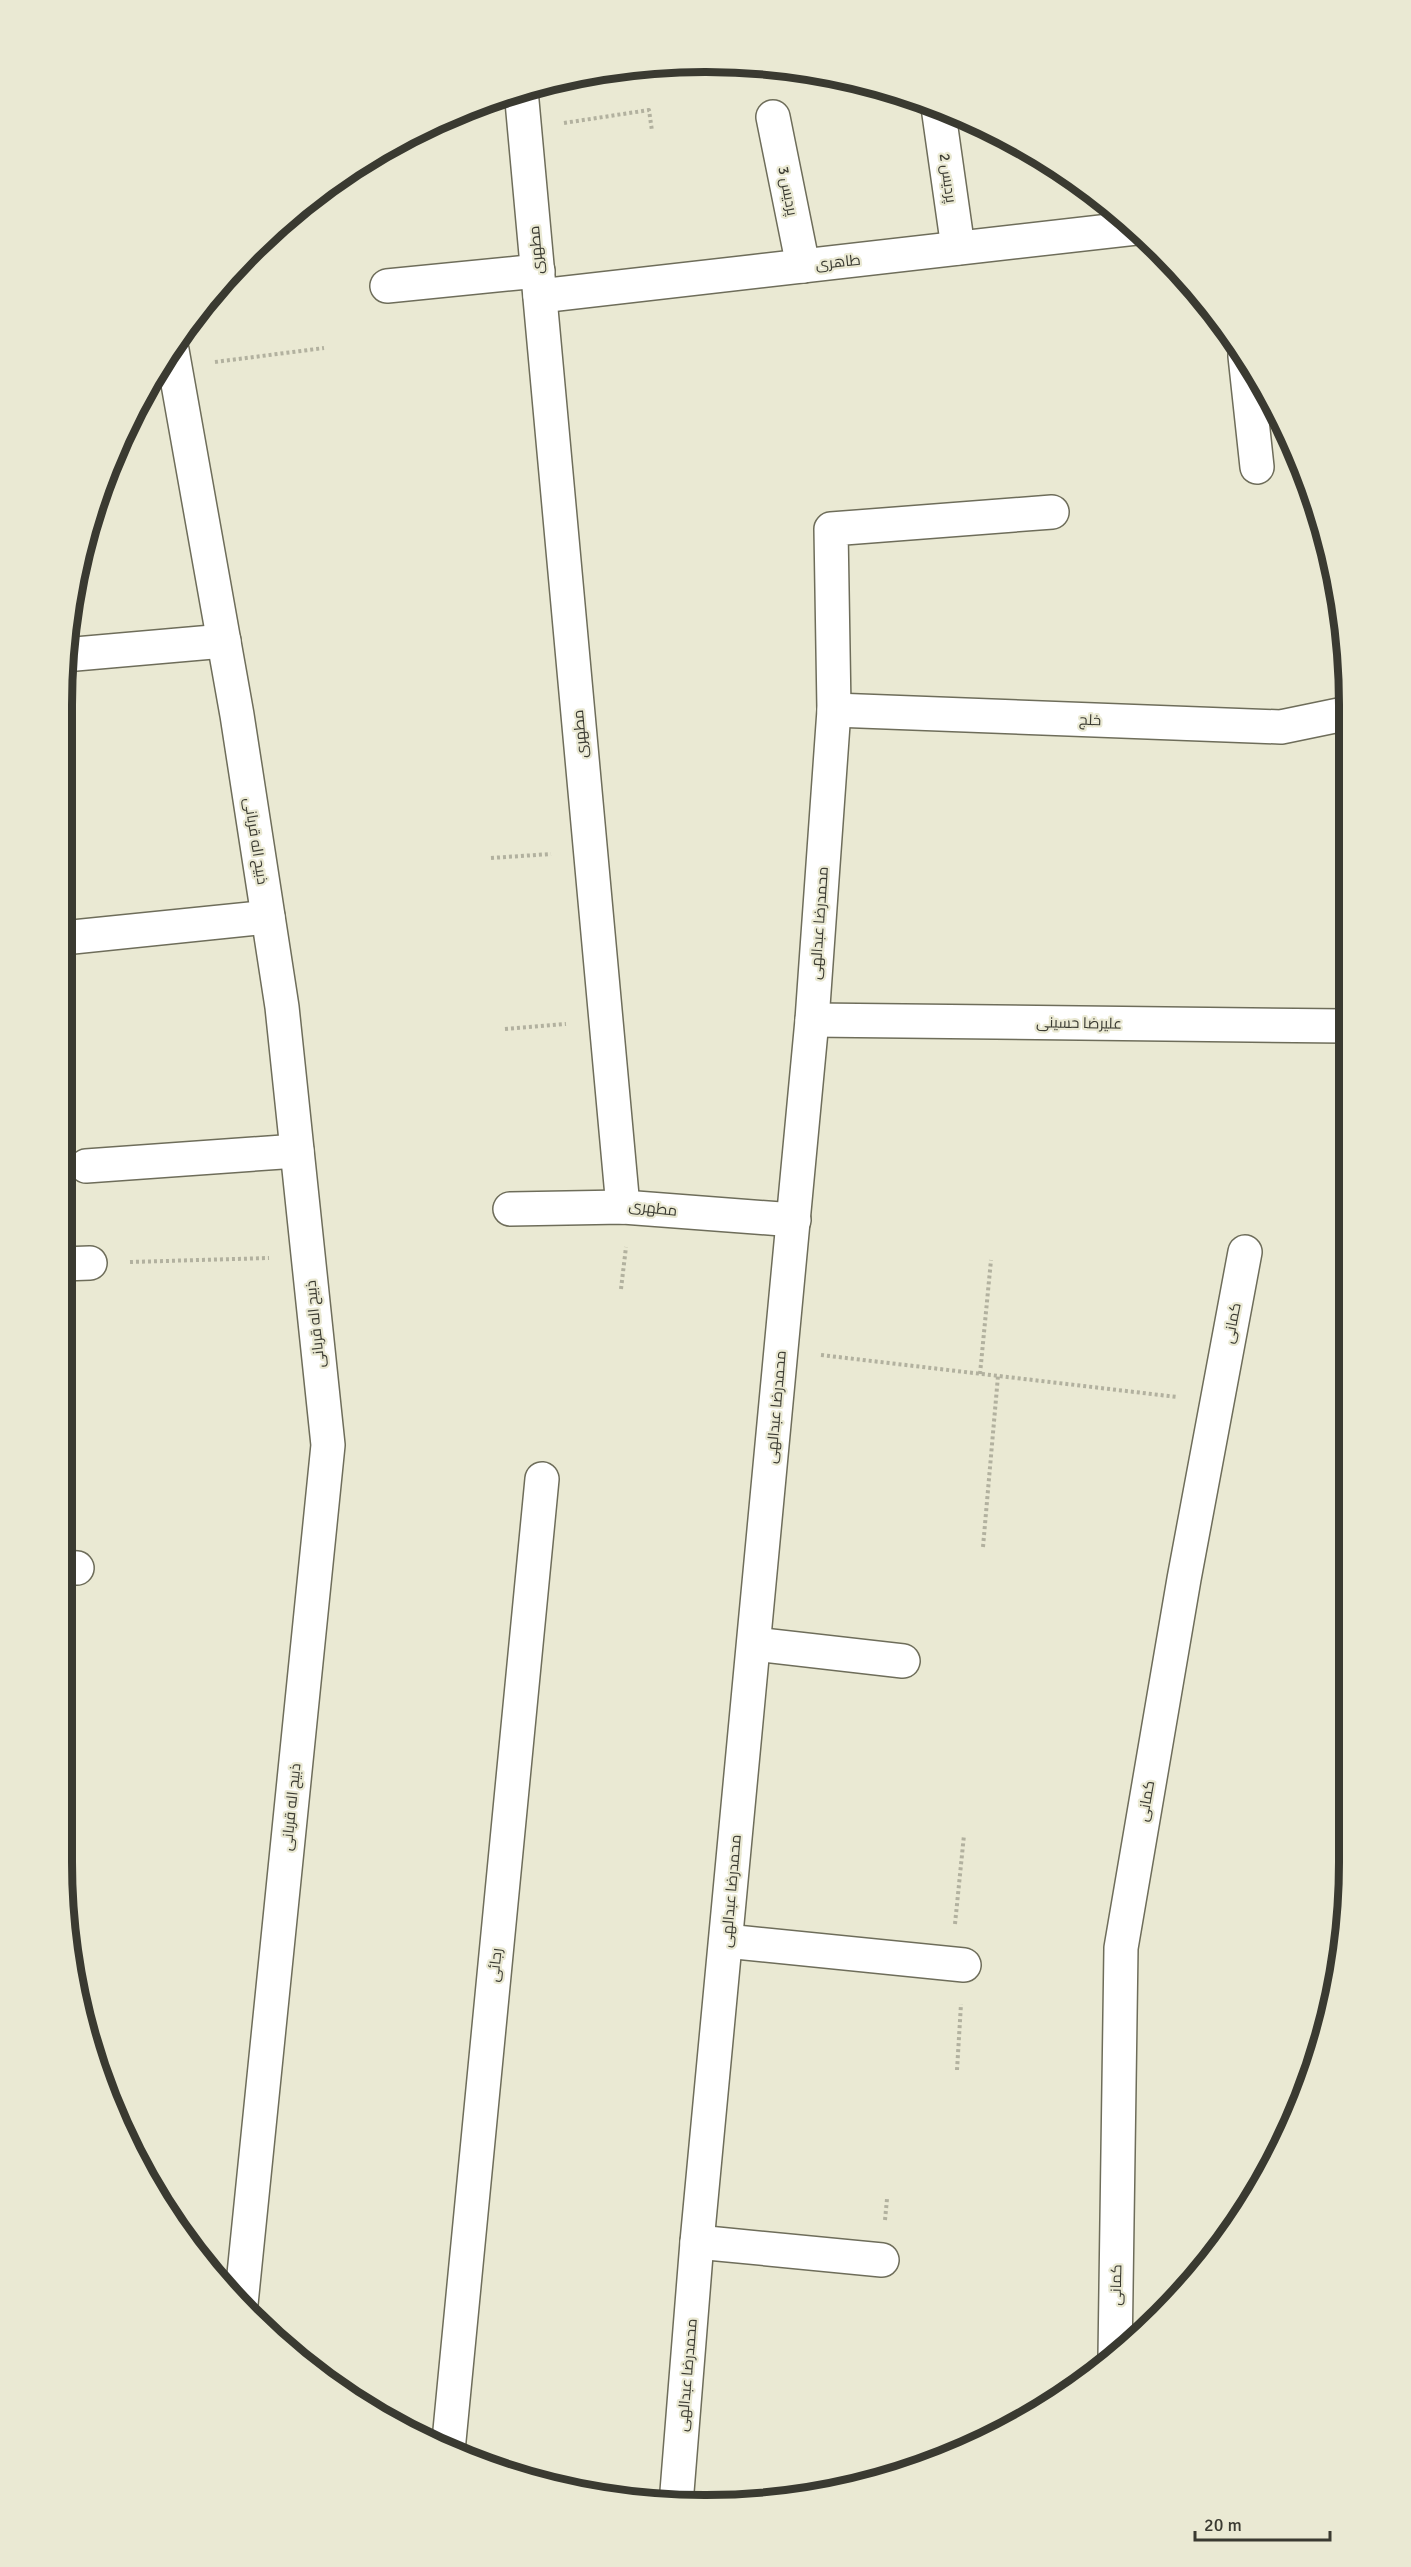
<svg xmlns="http://www.w3.org/2000/svg" width="1411" height="2567" viewBox="0 0 1411 2567" font-family="Signika,Cairo,sans-serif">
	<style>
		.lines { fill: none; stroke-linecap: round; stroke-linejoin: round }
		.street-casing { stroke: #6e6d5a; stroke-width: 36 }
		.path { stroke: #b2b19f; stroke-width: 4; stroke-dasharray: 3 3; stroke-linecap: butt }
		.street { stroke: #fff; stroke-width: 33 }
		.labels { text-anchor: middle; dominant-baseline: central; stroke-width: 4.5; stroke-linejoin: round; paint-order: stroke }
		.street-label { font-size: 15px; fill: #3a3a31; stroke: #eae9d3 }
		.rim { fill: none; stroke: #3a3a31; stroke-width: 8 }
	</style>
	<rect width="100%" height="100%" fill="#eae9d3"/>
	<g class="lines">
		<defs>
			<g id="street">
				<path d="M521,90L623,1207"/>
				<path d="M938,107L958,248"/>
				<path d="M773,117L803,266"/>
				<path d="M387,286L538,271"/>
				<path d="M540,296L1136,228"/>
				<path d="M172,350L237,715L282,1007L328,1445L241,2304"/>
				<path d="M1245,356L1257,467"/>
				<path d="M64,655L224,641"/>
				<path d="M834,710L1281,727L1344,714"/>
				<path d="M63,938L268,917"/>
				<path d="M812,1020L1345,1026"/>
				<path d="M86,1166L297,1151"/>
				<path d="M510,1209L623,1207L794,1220"/>
				<path d="M62,1264L90,1263"/>
				<path d="M62,1567L77,1568"/>
				<path d="M754,1644L903,1661"/>
				<path d="M726,1941L964,1965"/>
				<path d="M697,2242L882,2260"/>
				<path d="M1115,2357L1121,1948L1184,1579L1245,1252"/>
				<path d="M448,2451L542,1479"/>
				<path d="M676,2504L697,2242L812,1020L834,710L831,529L1052,512"/>
			</g>
		</defs>
		<use href="#street" class="street-casing"/>
		<g class="path">
			<path d="M564,123L649,110L652,131"/>
			<path d="M215,362L324,348"/>
			<path d="M491,858L551,854"/>
			<path d="M505,1029L566,1024"/>
			<path d="M130,1262L269,1258"/>
			<path d="M621,1289L626,1247"/>
			<path d="M821,1355L1177,1397"/>
			<path d="M980,1374L991,1260"/>
			<path d="M983,1547L998,1376"/>
			<path d="M955,1924L964,1835"/>
			<path d="M957,2070L961,2004"/>
			<path d="M885,2220L887,2199"/>
		</g>
		<use href="#street" class="street"/>
	</g>
	<g class="labels">
		<g class="street-label">
			<text transform="translate(948 178) rotate(82)">پردیس 2</text>
			<text transform="translate(788 191) rotate(79)">پردیس 3</text>
			<text transform="translate(536 250) rotate(-95)">مطهری</text>
			<text transform="translate(838 262) rotate(-6)">طاهری</text>
			<text transform="translate(1090 720) rotate(2)">خلج</text>
			<text transform="translate(580 734) rotate(-95)">مطهری</text>
			<text transform="translate(256 841) rotate(81)">ذبیح اله قربانی</text>
			<text transform="translate(819 923) rotate(-86)">محمدرضا عبدالهی</text>
			<text transform="translate(1079 1023) rotate(1)">علیرضا حسینی</text>
			<text transform="translate(653 1208) rotate(7)">مطهری</text>
			<text transform="translate(1232 1323) rotate(-79)">کمانی</text>
			<text transform="translate(315 1324) rotate(-96)">ذبیح اله قربانی</text>
			<text transform="translate(776 1407) rotate(-85)">محمدرضا عبدالهی</text>
			<text transform="translate(1146 1801) rotate(-80)">کمانی</text>
			<text transform="translate(291 1807) rotate(-84)">ذبیح اله قربانی</text>
			<text transform="translate(731 1891) rotate(-85)">محمدرضا عبدالهی</text>
			<text transform="translate(495 1965) rotate(-84)">رجائی</text>
			<text transform="translate(1116 2285) rotate(-89)">کمانی</text>
			<text transform="translate(687 2375) rotate(-85)">محمدرضا عبدالهی</text>
		</g>
	</g>
	<path d="M0 0H1411V2567H0ZM705 72H706A633 633 0 0 1 1339 705V1862A633 633 0 0 1 706 2495H705A633 633 0 0 1 72 1862V705A633 633 0 0 1 705 72Z" fill="#eae9d3" fill-rule="evenodd"/>
	<path class="rim" d="M705 72H706A633 633 0 0 1 1339 705V1862A633 633 0 0 1 706 2495H705A633 633 0 0 1 72 1862V705A633 633 0 0 1 705 72Z"/>
	<path d="M1195 2531v9h135v-9" fill="none" stroke="#3a3a31" stroke-width="3"/>
	<text x="1204" y="2531" font-size="18" fill="#3a3a31" stroke="#eae9d3" stroke-width="4.5" paint-order="stroke">20 m</text>
</svg>
